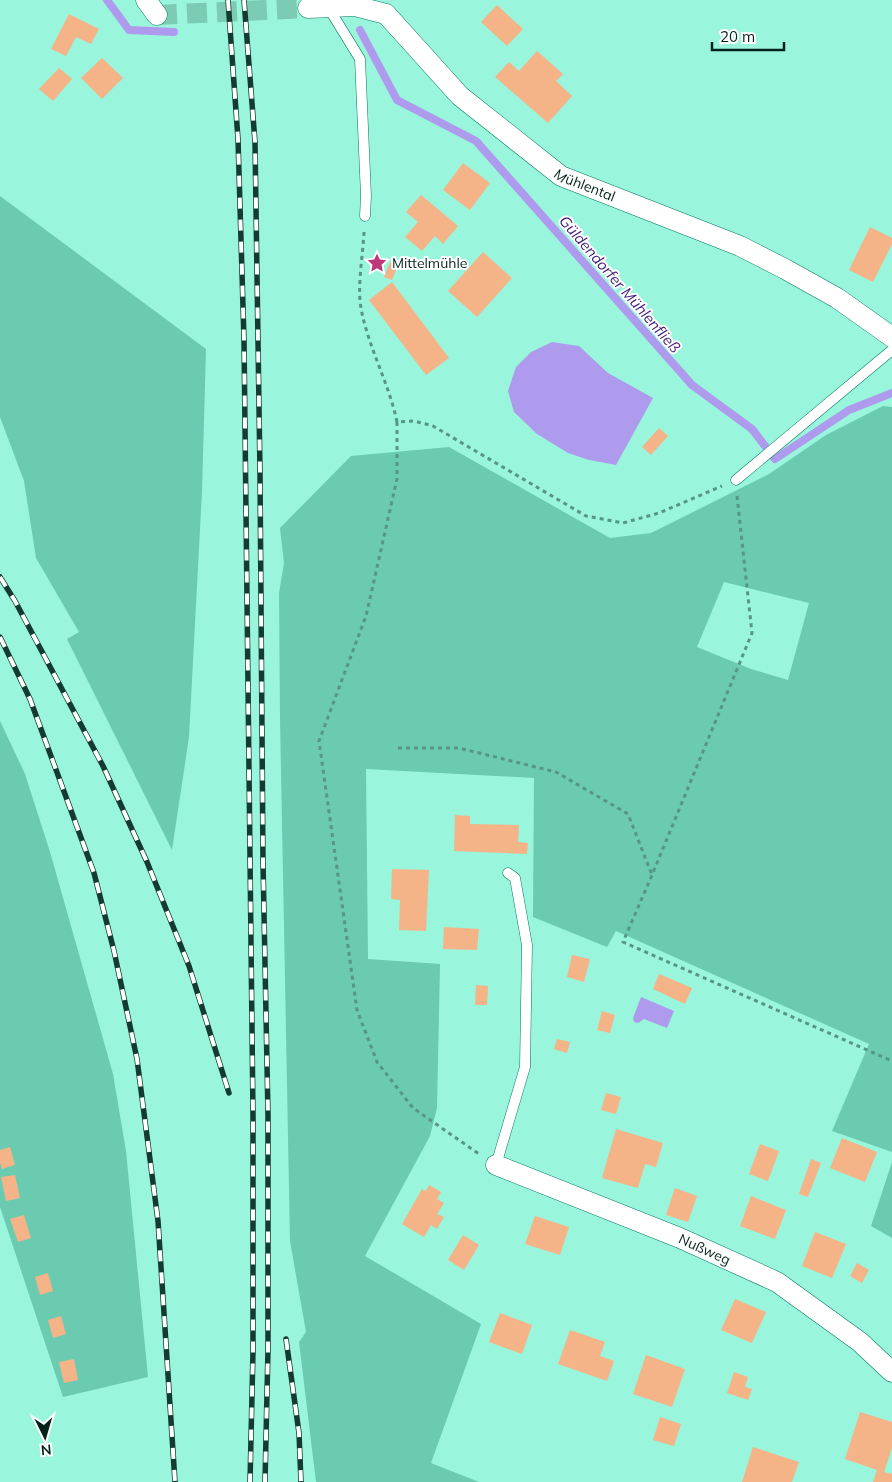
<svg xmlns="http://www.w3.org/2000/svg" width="892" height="1482" viewBox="0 0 892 1482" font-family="Mulish,sans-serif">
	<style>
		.green { fill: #6acbb1; fill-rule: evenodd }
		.water { fill: #ae9bed }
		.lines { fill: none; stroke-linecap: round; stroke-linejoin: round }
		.stream { stroke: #ae9bed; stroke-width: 8 }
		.building { fill: #f5b388 }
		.minor-tunnel { stroke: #7bcbb5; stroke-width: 20; stroke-dasharray: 20 10; stroke-linecap: butt }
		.service-casing { stroke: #047862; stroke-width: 11 }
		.minor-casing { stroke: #047862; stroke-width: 21 }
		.path { stroke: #569685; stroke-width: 3; stroke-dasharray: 4 4; stroke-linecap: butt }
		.service { stroke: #fff; stroke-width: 10 }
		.minor { stroke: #fff; stroke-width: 20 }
		.rail-casing { stroke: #153a31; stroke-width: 5.5 }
		.rail { stroke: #fff; stroke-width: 4; stroke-dasharray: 11; stroke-linecap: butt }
		.labels { text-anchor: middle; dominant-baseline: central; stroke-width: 4; stroke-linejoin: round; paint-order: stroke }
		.street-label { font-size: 14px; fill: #04221b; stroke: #fff }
		.poi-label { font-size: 14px; fill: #04221b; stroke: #fff; text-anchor: start }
		.water-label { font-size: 15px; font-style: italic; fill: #3e1a78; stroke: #fff }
	</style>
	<rect width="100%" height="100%" fill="#99f5db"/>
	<g class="green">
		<path d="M0,196L206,349L202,491L189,737L172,850L67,639L79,632L36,558L24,481L0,417Z"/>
		<path d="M883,406L892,407V1152L832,1131L869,1044L616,931L607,947L533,917L534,778L366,769L368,959L440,964L437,1108L430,1136L365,1256L481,1324L431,1463L479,1482H316L299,1342L306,1332L290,1241L280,718L279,593L284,563L280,528L351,456L449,447L610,538L651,533L769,474L826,435ZM724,582L809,603L788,680L751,669L697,647Z"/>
		<path d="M0,721L25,774L50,852L113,1074L126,1151L148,1377L63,1397L0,1207Z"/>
		<path d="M892,1162V1238L871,1226Z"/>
	</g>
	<g class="water">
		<path d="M552,342L579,346L608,373L653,398L616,465L589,460L568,453L537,434L514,412L508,391L516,367L531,352Z"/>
		<path d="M641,997L674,1011L667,1028L644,1019L638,1023L634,1022L633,1018Z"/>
	</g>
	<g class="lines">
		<g class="stream">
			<path d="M107,0L129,30L174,32"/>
			<path d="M360,30L397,100L476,141L692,385L752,429L775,459L849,410L892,393"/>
		</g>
	</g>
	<g class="building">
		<path d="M497,5L523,29L507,46L481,22Z"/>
		<path d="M69,14L99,29L91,44L76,37L66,56L51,49Z"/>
		<path d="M537,51L563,74L556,81L572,96L548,123L495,77L509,62L519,71Z"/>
		<path d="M102,58L123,78L102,99L81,78Z"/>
		<path d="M59,68L72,79L53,101L39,89Z"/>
		<path d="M463,163L490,183L470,210L443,190Z"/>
		<path d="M421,195L458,226L443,244L435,236L422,251L405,237L418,222L406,212Z"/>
		<path d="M870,227L892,238V244L873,282L849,270Z"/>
		<path d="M483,252L512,278L477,317L448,291Z"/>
		<path d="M390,262L398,265L392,280L384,277Z"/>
		<path d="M392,282L449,358L426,375L369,300Z"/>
		<path d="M659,428L668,436L651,455L642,447Z"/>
		<path d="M455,815L470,816V824L519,825L518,842L528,843L527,854L454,851Z"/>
		<path d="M392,869L429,870L426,931L399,930L400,900L391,899Z"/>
		<path d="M444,927L479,929L477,950L443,949Z"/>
		<path d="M572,955L590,959L584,982L567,977Z"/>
		<path d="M659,974L692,988L685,1004L653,989Z"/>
		<path d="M476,985L488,986L487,1005H475Z"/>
		<path d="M602,1011L615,1015L610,1033L597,1030Z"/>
		<path d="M557,1039L570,1042L567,1053L554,1049Z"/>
		<path d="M606,1093L621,1097L616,1114L601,1110Z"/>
		<path d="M616,1129L663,1143L656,1167L645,1164L638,1188L602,1178Z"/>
		<path d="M842,1138L877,1152L865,1182L830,1168Z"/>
		<path d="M760,1144L779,1151L768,1181L749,1174Z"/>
		<path d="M10,1147L15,1165L2,1169L0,1162V1150Z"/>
		<path d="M811,1159L821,1163L808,1197L799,1194Z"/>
		<path d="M15,1175L20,1198L6,1201L1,1177Z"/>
		<path d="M429,1185L441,1192L437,1199L444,1203L437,1214L444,1217L437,1229L431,1225L424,1237L402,1224L422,1189L426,1191Z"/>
		<path d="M675,1188L697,1196L688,1222L666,1215Z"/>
		<path d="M751,1196L786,1210L775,1239L740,1226Z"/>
		<path d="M24,1215L31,1238L18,1242L10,1219Z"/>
		<path d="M535,1216L569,1227L560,1255L525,1244Z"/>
		<path d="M815,1232L846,1244L832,1278L802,1266Z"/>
		<path d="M463,1235L479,1245L464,1270L448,1260Z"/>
		<path d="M857,1263L869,1270L862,1283L850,1276Z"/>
		<path d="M48,1273L53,1291L40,1295L35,1277Z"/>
		<path d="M735,1299L766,1312L752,1343L721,1330Z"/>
		<path d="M500,1313L532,1325L522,1354L489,1342Z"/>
		<path d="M61,1316L66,1334L53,1338L48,1320Z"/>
		<path d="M570,1330L605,1342L600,1356L614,1361L607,1381L558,1364Z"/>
		<path d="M646,1355L685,1369L672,1407L633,1394Z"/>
		<path d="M74,1359L78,1380L64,1383L59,1362Z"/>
		<path d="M734,1372L748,1377L745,1387L752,1389L748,1400L727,1393Z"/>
		<path d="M860,1412L892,1422V1448L884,1472L892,1474V1482H873L877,1470L845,1459Z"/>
		<path d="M660,1417L681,1424L674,1446L653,1440Z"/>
		<path d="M753,1447L799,1462L792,1482H742Z"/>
	</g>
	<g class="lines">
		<path class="minor-tunnel" d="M157,15L308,8"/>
		<defs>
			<g id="service">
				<path d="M328,7L360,59L366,196L365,216"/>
				<path d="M736,480L892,350"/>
				<path d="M496,1165L525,1067L527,945L515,878L508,873"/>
			</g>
			<g id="minor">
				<path d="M146,0L157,15"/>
				<path id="s1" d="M308,8L355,6L386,14L460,96L561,176L740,246L785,269L837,298L892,337"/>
				<path id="s2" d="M496,1165L680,1238L777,1282L860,1342L892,1372"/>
			</g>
		</defs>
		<use href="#service" class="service-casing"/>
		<use href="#minor" class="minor-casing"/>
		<g class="path">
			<path d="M364,232C363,254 357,287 361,308C368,347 389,383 397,422L414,421L433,426L586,516L623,523L659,513L722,486"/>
			<path d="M397,422V479L366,616L319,741L357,1010L377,1062L413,1108L479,1154"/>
			<path d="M737,496L752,633L652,875L623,942L892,1061"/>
			<path d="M398,748H459L556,772L628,814L652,875"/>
		</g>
		<use href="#service" class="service"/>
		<use href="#minor" class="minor"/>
		<defs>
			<g id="rail">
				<path d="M228,0L238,139L244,340L253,1115V1351L250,1482"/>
				<path d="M244,0L255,142L260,473L263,862L268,1115V1349L265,1482"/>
				<path d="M0,577L15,601L103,766L147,862L189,966L229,1093"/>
				<path d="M0,637L30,699L94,873L114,951L137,1059L158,1221L175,1482"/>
				<path d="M286,1339L299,1433L301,1482"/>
			</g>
		</defs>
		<use href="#rail" class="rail-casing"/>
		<use href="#rail" class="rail"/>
	</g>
	<defs>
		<symbol id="sight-bare" viewBox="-9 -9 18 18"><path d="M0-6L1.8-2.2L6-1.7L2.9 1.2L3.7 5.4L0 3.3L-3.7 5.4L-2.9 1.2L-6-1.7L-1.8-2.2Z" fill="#bd377a" stroke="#fff" stroke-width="2.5" paint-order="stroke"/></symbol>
	</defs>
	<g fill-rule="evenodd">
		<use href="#sight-bare" x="363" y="249" width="28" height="28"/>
	</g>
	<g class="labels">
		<g class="street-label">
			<text stroke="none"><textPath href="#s1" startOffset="344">Mühlental</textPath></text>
			<text stroke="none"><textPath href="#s2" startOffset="225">Nußweg</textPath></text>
		</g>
		<g class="poi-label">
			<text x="392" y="263">Mittelmühle</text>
		</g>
		<g class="water-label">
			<text transform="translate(620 284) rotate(49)">Güldendorfer Mühlenfließ</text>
		</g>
	</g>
	<g transform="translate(45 1437) rotate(175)" stroke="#ffffff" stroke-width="4" paint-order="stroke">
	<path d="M0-4L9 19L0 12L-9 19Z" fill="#04221b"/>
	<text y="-8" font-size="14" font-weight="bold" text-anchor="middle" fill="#04221b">N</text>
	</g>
	<path d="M712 42v8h72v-8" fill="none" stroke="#04221b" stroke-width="2.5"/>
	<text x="720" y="42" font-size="15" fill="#04221b" stroke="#ffffff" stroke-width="4" paint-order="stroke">20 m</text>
</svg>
